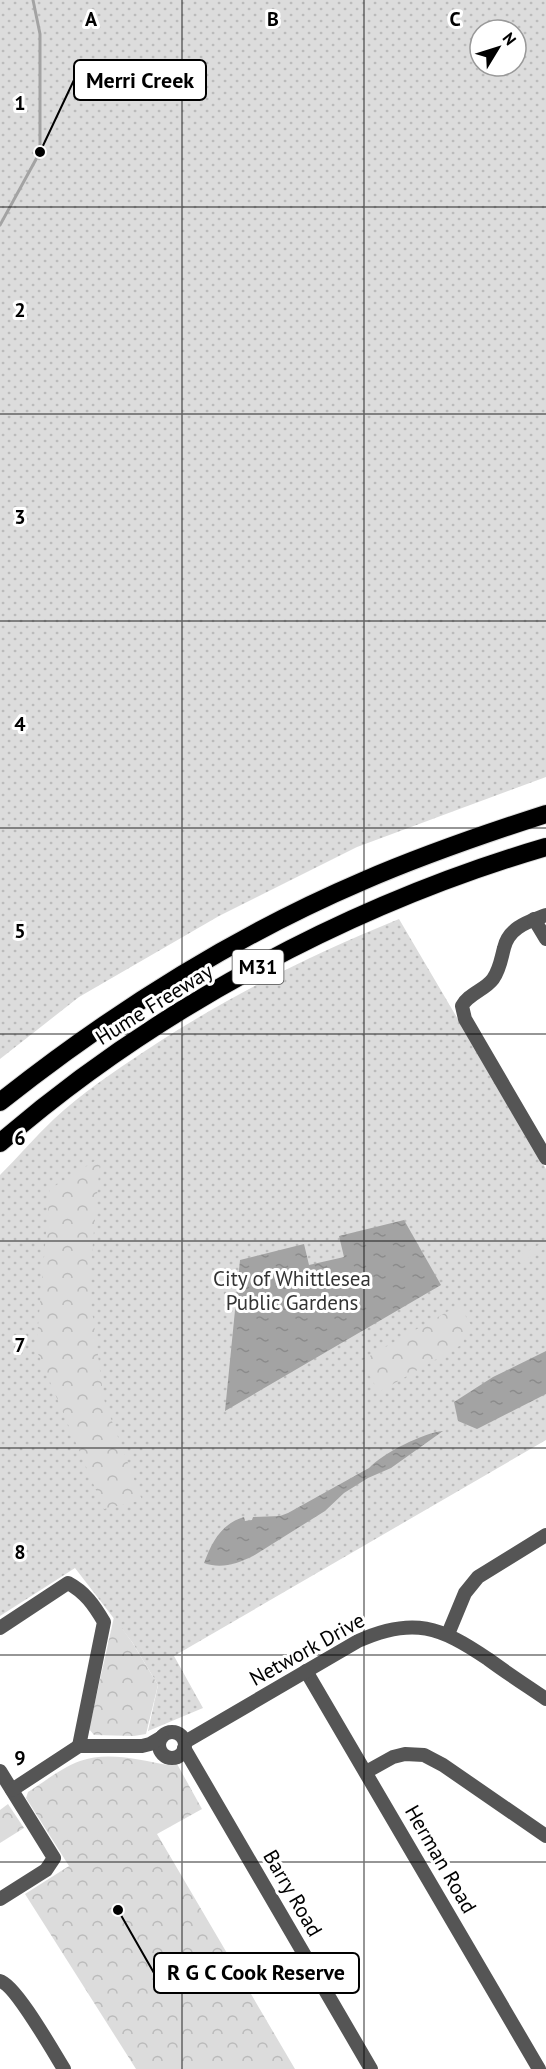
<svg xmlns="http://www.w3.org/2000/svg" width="546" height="2069" viewBox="0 0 546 2069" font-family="'PT Sans',sans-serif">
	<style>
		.grass { fill: url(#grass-dots); fill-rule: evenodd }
		.forest { fill: url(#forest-crowns) }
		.pitch { fill: #dcdcdc }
		.water { fill: url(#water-ripples) }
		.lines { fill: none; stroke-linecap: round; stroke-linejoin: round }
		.stream { stroke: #a3a3a3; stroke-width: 3 }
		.highway-casing { stroke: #dbdbdb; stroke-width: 20 }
		.minor { stroke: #555; stroke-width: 14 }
		.highway { stroke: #000; stroke-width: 18 }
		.grid { fill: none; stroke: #000; stroke-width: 1.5; stroke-opacity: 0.55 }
		.labels { text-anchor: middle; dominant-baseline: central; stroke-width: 6; stroke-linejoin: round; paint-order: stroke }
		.shield { fill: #fff; stroke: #4c4c4c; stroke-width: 1.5 }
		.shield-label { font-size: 20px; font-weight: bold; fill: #000 }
		.street-label { font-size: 21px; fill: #000; stroke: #fff }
		.park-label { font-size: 21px; fill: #333; stroke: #fff }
		.grid-label { font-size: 20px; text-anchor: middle; font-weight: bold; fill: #000; stroke: #fff; stroke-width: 6; stroke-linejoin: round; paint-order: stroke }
		.leader { fill: none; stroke: #000; stroke-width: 2 }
		.callout-dot { fill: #000; stroke: #fff; stroke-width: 2 }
		.callout { fill: #fff; stroke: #000; stroke-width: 2 }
		.callout-label { font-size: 22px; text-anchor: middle; font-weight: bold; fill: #000 }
	</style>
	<defs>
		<pattern id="grass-dots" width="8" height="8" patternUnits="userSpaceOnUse" patternTransform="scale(1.5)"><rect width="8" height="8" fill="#dcdcdc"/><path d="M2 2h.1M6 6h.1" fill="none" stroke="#bbb" stroke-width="1.8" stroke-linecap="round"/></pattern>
		<pattern id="forest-crowns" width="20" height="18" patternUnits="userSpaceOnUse" patternTransform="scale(1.5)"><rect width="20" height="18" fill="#dcdcdc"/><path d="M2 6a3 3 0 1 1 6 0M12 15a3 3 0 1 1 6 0" fill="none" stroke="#bbb"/></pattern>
		<pattern id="water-ripples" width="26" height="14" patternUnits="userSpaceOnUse" patternTransform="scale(1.5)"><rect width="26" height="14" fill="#a3a3a3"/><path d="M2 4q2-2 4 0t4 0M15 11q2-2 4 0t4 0" fill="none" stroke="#8b8b8b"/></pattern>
	</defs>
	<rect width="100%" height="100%" fill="#fff"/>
	<g class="grass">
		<path d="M0,0H546V777L357,847L219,916L79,997L0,1059ZM480,30H516V66H480Z"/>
		<path d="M399,919L546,1169V1440L174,1656L203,1708L148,1731L158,1685L132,1642L75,1568L0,1616V1175C18,1157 35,1137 54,1119C81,1094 113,1072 145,1051C225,998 310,955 399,919Z"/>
	</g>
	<g class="forest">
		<path d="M98,1159L100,1161L89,1288L103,1393L105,1403L142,1500L104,1509L36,1349L50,1189Z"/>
		<path d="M459,1305L474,1330L465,1332L463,1344L379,1392L361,1361Z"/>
		<path d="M114,1617L132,1642L158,1685L146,1734L134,1736L94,1735L89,1729Z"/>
		<path d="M171,1753L202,1809L157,1834L295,2069H136L25,1894L69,1866L26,1798L28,1792C44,1782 61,1768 80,1761C108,1751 139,1760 168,1765Z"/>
		<path d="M8,1804L24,1828L0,1843V1810Z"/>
	</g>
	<path class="pitch" d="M546,1241V1248L520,1263L517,1257Z"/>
	<g class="water">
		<path d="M404,1220L441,1285L225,1411L240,1260L304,1244L309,1265L344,1257L339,1236Z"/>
		<path d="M546,1351V1394L477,1429L458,1421L454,1402L493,1377Z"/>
		<path d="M443,1431L391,1468L368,1478L344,1493L325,1511L253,1556C237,1564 221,1569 204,1563C212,1542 221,1524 244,1517L245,1521L252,1520L253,1517L280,1516L288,1513L369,1468C383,1453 423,1433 443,1431Z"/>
	</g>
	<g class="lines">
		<path class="stream" d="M0,225L40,152V34L33,0"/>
		<defs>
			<g id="highway">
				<path d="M0,1102C111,1014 232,937 363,881C423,855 484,834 546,814"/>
				<path d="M0,1143C153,1010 351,904 546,847"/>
			</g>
		</defs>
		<use href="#highway" class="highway-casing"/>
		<g class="minor">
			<path d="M546,915C528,922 509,927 504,948C501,959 500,969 493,979C485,990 468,994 462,1006L465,1019L546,1158"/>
			<path d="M534,919L546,939"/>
			<path d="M0,1628L68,1583C85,1592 94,1605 104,1622L79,1746"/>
			<path d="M448,1634L465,1593L478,1577L546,1535"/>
			<path d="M306,1671L539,2069"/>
			<circle cx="172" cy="1745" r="13"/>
			<path d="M185,1742L358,1641C413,1616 441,1627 488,1659C507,1673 527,1686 546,1699"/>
			<path d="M184,1748L371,2069"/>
			<path d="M0,1771L54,1858L46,1870L0,1899"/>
			<path d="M366,1772L393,1757L405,1754L424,1755L443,1765L546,1836"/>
			<path d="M12,1790L79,1746H142L150,1744L162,1737"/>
			<path d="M0,1981C15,1984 54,2053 64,2069"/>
		</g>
		<use href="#highway" class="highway"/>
	</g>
	<path class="grid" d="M182,0V2069M364,0V2069M0,207H546M0,414H546M0,621H546M0,828H546M0,1034H546M0,1241H546M0,1448H546M0,1655H546M0,1862H546"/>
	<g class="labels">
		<rect class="shield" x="232.5" y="950" width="51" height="34" rx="4.5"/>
		<g class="shield-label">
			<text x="258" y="967">M31</text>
		</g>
		<g class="street-label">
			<text transform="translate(154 1004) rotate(-32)">Hume Freeway</text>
			<text transform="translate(307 1649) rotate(-29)">Network Drive</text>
			<text transform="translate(441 1859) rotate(60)">Herman Road</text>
			<text transform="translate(293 1893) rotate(60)">Barry Road</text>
		</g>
		<g class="park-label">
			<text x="292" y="1278">City of Whittlesea<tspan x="292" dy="24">Public Gardens</tspan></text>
		</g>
	</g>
	<g class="grid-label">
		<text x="91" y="26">A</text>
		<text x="273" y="26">B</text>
		<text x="455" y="26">C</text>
		<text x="20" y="110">1</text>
		<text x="20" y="317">2</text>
		<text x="20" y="524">3</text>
		<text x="20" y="731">4</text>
		<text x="20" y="938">5</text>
		<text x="20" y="1145">6</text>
		<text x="20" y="1352">7</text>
		<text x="20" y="1559">8</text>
		<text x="20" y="1765">9</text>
	</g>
	<path class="leader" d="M40 152L74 80M118 1910L154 1973"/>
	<g class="callout-dot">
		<circle cx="40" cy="152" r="6"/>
		<circle cx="118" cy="1910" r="6"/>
	</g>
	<g class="callout">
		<rect x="74" y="60" width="132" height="40" rx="6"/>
		<rect x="154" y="1953" width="205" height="40" rx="6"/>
	</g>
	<g class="callout-label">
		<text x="140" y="88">Merri Creek</text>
		<text x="256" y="1980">R G C Cook Reserve</text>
	</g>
	<g transform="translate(498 48) rotate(52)"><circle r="28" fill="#ffffff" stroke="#999999" stroke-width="1.5"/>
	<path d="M0-4.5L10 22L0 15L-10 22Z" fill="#000000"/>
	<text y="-9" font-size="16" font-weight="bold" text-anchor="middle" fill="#000000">N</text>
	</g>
</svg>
